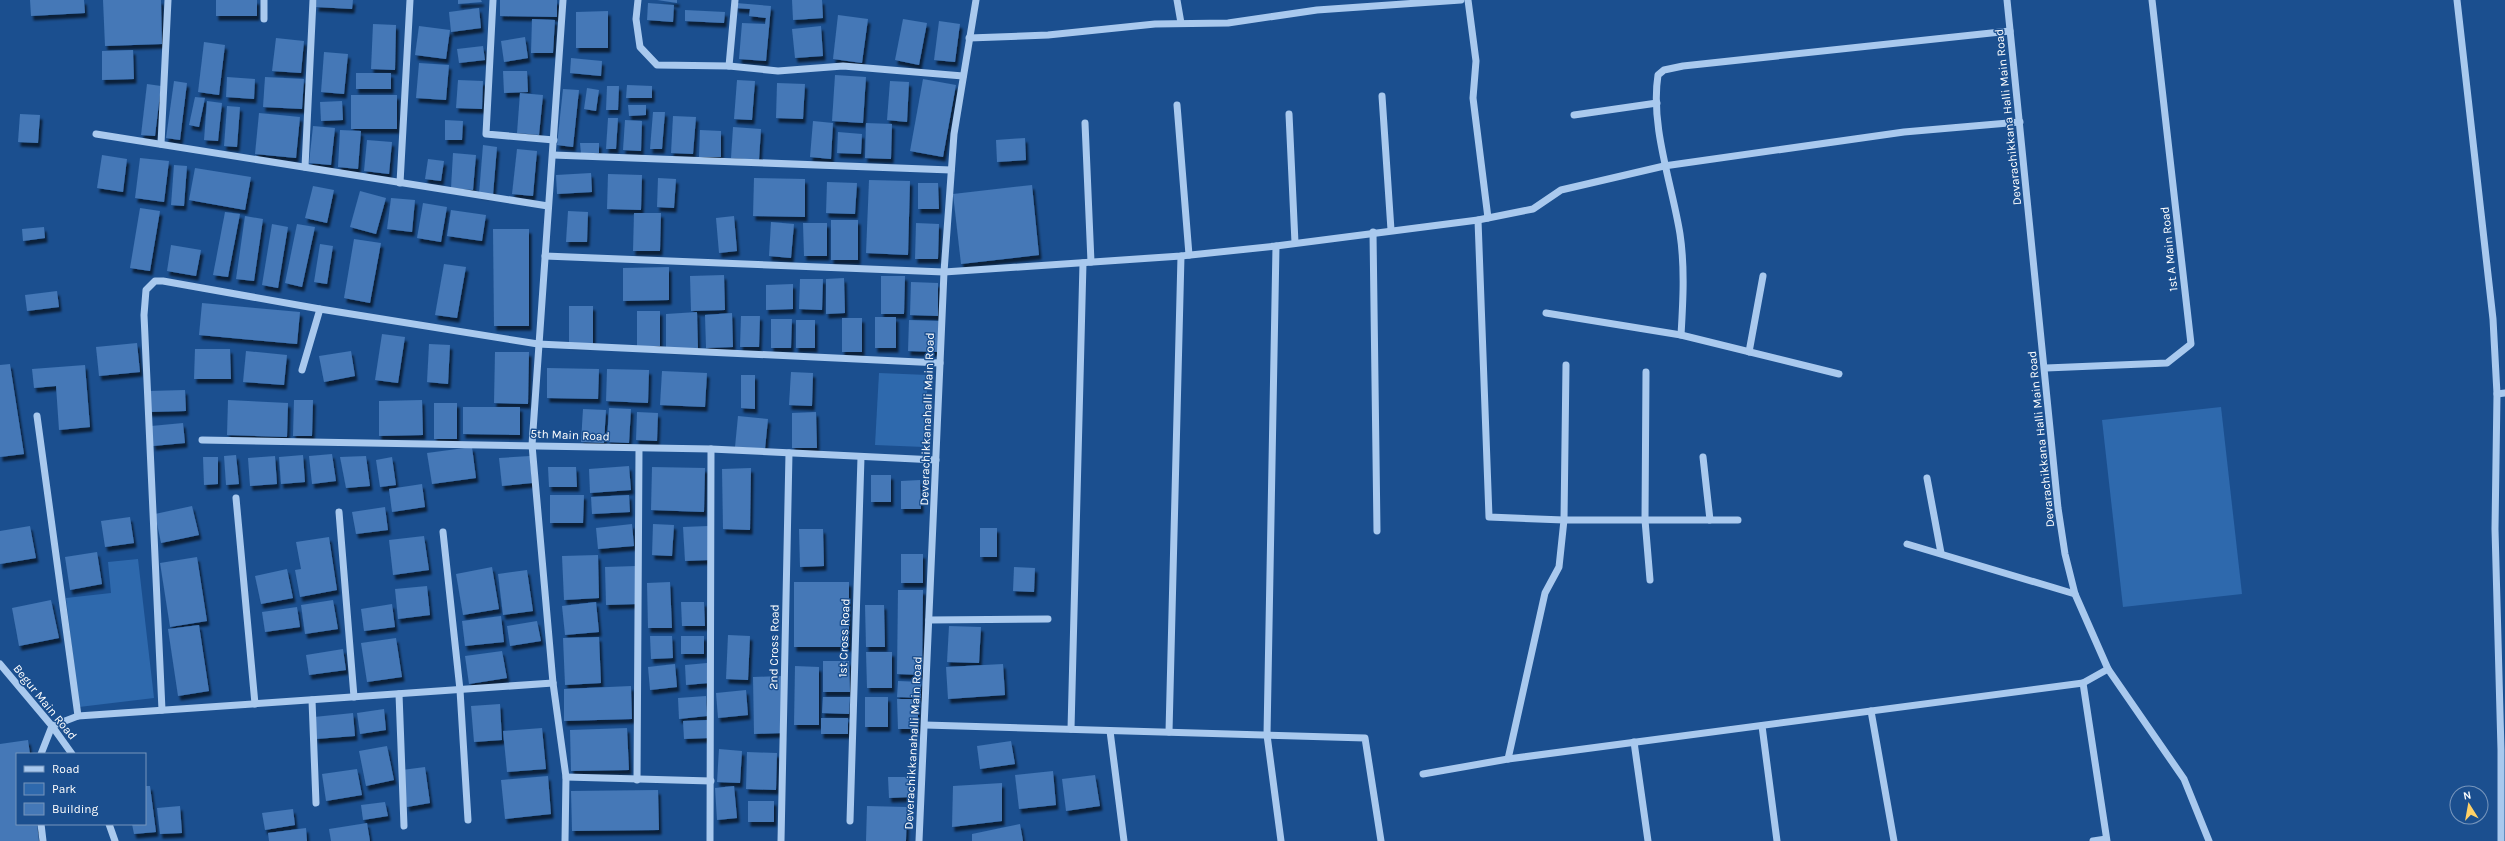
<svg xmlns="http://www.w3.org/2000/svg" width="2505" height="841" viewBox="0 0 2505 841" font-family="Karla,sans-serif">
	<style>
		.green { fill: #2e69ad }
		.building { fill: #4478b7; filter: url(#shadow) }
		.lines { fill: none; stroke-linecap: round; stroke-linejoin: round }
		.minor { stroke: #a9c9ee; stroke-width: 7 }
		.labels { text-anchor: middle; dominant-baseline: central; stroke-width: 3; stroke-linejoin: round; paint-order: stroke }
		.street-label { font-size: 12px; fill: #fff; stroke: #1b4f8f }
	</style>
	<defs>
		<filter id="shadow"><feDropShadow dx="2.5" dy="4.5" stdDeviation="1" flood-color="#0009"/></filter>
	</defs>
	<rect width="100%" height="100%" fill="#1b4f8f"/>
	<g class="green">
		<path d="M879,373L928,375L924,447L875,445Z"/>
		<path d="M2221,407L2242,594L2123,607L2102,420Z"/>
		<path d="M138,559L154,698L79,707L66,598L111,593L108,562Z"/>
	</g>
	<g class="building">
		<path d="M30,0H84L85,13L31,16Z"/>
		<path d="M103,0H161L162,44L105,46Z"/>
		<rect x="216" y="0" width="41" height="16"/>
		<path d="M317,0H353L352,9L316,7Z"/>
		<path d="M458,0H481L482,2L458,4Z"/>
		<path d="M500,0H557V17L500,16Z"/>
		<path d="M657,0H677V3Z"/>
		<path d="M792,0H822L823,18L793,20Z"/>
		<path d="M648,3L674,5L673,22L647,20Z"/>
		<path d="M736,3L771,6L766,61L739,59L742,23L765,24L766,18L749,16L750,9L736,8Z"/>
		<path d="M479,8L481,28L451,32L449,12Z"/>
		<path d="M685,10L725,12L724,23L685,21Z"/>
		<path d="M608,11V48H576V12Z"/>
		<path d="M838,15L868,19L862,63L833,59Z"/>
		<path d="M532,19L555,20L553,53H531Z"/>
		<path d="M903,19L927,23L919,65L895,60Z"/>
		<path d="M939,21L960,24L955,62L934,60Z"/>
		<path d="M373,24L396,25L395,70L371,69Z"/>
		<path d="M419,26L450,30L446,59L415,55Z"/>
		<path d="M821,26L823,56L795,58L792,29Z"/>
		<path d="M525,37L528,58L504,62L501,41Z"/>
		<path d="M276,38L304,41L301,73L272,71Z"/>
		<path d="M204,42L225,45L219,95L198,92Z"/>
		<path d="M483,46L485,60L459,63L457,49Z"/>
		<path d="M133,50L134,79L102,80V51Z"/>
		<path d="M324,52L348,54L344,94L321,92Z"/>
		<path d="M571,58L602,61L601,76L570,73Z"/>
		<path d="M419,63L449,65L446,100L416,98Z"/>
		<path d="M503,71H527L528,92L504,93Z"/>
		<rect x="356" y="73" width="35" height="16"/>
		<path d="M835,75L866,77L863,123L832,121Z"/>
		<path d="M227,77L255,79L254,99L226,97Z"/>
		<path d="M265,77L304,79L302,109L263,107Z"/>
		<path d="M923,79L956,85L943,157L910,151Z"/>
		<path d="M458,80L483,81L482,109L456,108Z"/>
		<path d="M737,80L755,81L752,120L734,119Z"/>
		<path d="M174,81L187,83L180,140L166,138Z"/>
		<path d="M890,81L909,82L907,122L887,120Z"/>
		<path d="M777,83L805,84L803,119L776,118Z"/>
		<path d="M147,84L161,86L155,136L141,135Z"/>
		<path d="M627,85L652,86V98H626Z"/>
		<path d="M607,86H619L618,110H606Z"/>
		<path d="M587,88L599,90L596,111L584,109Z"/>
		<path d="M563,89L579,90L573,147L557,145Z"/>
		<path d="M520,93L543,95L539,135L517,133Z"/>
		<rect x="351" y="95" width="46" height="34"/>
		<path d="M195,97L205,98L199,127L189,125Z"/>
		<path d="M207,101L222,103L218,141L204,140Z"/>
		<path d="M342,101L343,120L321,121L320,102Z"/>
		<path d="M628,105H646V115L629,116Z"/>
		<path d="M227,106L240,107L237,147L224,146Z"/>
		<path d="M653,112H665L662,149H650Z"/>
		<path d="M259,113L300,117L296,158L255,154Z"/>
		<path d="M20,114L40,115L38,143L18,142Z"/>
		<path d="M673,116L696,117L693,154L671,153Z"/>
		<path d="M608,118H618L616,149H606Z"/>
		<path d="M445,120L463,121L462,140H445Z"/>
		<path d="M625,120L642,121L641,151L623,150Z"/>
		<path d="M813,121L833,123L831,159L810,157Z"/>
		<path d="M866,123L892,124L891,159L865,158Z"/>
		<path d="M313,126L335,128L331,165L309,163Z"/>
		<path d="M733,127L761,129L759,160L731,158Z"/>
		<path d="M340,130L361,131L358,169L338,167Z"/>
		<path d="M700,130L721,131V157H699Z"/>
		<path d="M838,132L862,134L861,154L837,153Z"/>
		<path d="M1025,138L1026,160L997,162L996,140Z"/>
		<path d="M367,140L392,142L389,174L364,171Z"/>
		<path d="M580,143H599V153L581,154Z"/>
		<path d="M483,145L497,147L493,195L479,194Z"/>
		<path d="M517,149L537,151L533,196L512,194Z"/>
		<path d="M453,153L476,155L473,190L451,188Z"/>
		<path d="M102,155L127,159L123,192L97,188Z"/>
		<path d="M140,158L169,161L164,202L135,198Z"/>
		<path d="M428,159L444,161L441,181L425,179Z"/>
		<path d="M174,165L187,166L184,206L171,205Z"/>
		<path d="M195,168L251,177L245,210L189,200Z"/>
		<path d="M591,173L592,192L557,194L556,175Z"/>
		<path d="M608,174L642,175L641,210L607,209Z"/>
		<path d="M658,178L676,179L674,208L657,207Z"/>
		<path d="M754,178L805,179V217L753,216Z"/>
		<path d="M869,180L910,181L908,255L866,253Z"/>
		<path d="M827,182L857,183L855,214L826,213Z"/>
		<path d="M918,183H938L939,209H918Z"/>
		<path d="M1032,185L1039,255L961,264L953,194Z"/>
		<path d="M313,186L334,190L327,223L305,218Z"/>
		<path d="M360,191L386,198L376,234L350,227Z"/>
		<path d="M391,198L415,200L412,232L387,229Z"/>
		<path d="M423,203L447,207L441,242L417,238Z"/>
		<path d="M140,208L160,211L150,271L130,268Z"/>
		<path d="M451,210L486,215L482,241L447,236Z"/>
		<path d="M568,211L588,212L587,242H566Z"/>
		<path d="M225,212L240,214L228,277L213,275Z"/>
		<path d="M634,213H661L660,251H633Z"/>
		<path d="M245,216L263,219L254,281L236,279Z"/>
		<path d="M734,216L737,251L719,253L716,218Z"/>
		<rect x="831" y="220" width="27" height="40"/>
		<path d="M771,222L794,224L791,258L769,256Z"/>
		<path d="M803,223H827V256H804Z"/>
		<path d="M916,223L939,224L938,259H915Z"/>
		<path d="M272,224L288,227L278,288L262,285Z"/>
		<path d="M297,224L315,227L302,287L285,283Z"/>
		<path d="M44,227L45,238L23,241L22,229Z"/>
		<path d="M493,229H529V326H494Z"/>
		<path d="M354,239L381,243L370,303L344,298Z"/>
		<path d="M320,244L333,246L327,284L314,282Z"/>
		<path d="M171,245L201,250L196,276L167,271Z"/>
		<path d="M444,264L466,267L457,318L435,315Z"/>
		<path d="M669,267V300L623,301V268Z"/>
		<path d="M724,275L725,310L691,311L690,276Z"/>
		<path d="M881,276H905L904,314H881Z"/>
		<path d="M844,278L845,313L826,314V279Z"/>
		<path d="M800,279H823L822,310L799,309Z"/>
		<path d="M911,282L938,283V316L910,315Z"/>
		<path d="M793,284V309L766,310V285Z"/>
		<path d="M57,291L59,307L27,311L25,295Z"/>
		<path d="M202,303L300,312L297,344L199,335Z"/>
		<rect x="569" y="306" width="24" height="38"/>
		<rect x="637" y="311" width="23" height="35"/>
		<path d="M697,312L698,349L666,348V314Z"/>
		<path d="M732,313L733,347L706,348L705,315Z"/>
		<path d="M741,316H760L759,347H740Z"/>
		<rect x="875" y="317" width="21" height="31"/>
		<rect x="842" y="318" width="20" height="34"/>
		<path d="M771,319H792L791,348H771Z"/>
		<rect x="796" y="320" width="19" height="28"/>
		<path d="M909,320L939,321L938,352L908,351Z"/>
		<path d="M382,334L405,337L398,383L375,380Z"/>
		<path d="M137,343L140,372L99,376L96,347Z"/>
		<path d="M429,344L450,345L448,384L427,382Z"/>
		<path d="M195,349H230L231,379H194Z"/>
		<path d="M246,351L287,355L284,385L243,382Z"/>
		<path d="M351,351L355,376L324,382L319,356Z"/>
		<path d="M495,352H529L528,404L494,403Z"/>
		<path d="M10,364L24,454L0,457V365Z"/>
		<path d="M85,365L90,427L59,430L56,386L34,388L32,369Z"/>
		<path d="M547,368L599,369L598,399L547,398Z"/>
		<path d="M607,369L649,370L648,403L606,401Z"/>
		<path d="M662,371L707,373L705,407L660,405Z"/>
		<path d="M791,372L813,373L812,406L789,405Z"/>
		<path d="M741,375H755V409L741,408Z"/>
		<path d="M185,390L186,411L149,412V391Z"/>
		<path d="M228,400L288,403L287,437L227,435Z"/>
		<path d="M294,400H313L312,436H293Z"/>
		<path d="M422,400L423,435L379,436V401Z"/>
		<rect x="434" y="403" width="23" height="36"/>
		<path d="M463,407H520V435L463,434Z"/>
		<path d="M609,408L631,409L629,443L607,442Z"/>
		<path d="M583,409L606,410L604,443L581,442Z"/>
		<path d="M637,412L658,413L657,441L636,440Z"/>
		<path d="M816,412L817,448H792V413Z"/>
		<path d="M738,416L768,419L765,449L735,447Z"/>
		<path d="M183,423L185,443L153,446L151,426Z"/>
		<path d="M472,447L476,478L432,484L427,453Z"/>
		<path d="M332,454L336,481L312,484L309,456Z"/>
		<path d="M236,455L239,484L226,485L224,456Z"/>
		<path d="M303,455L305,482L281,484L279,457Z"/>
		<path d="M275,456L277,484L250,486L248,458Z"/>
		<path d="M366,456L370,486L346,488L340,457Z"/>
		<path d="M530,456L532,483L502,486L499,458Z"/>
		<path d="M203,457H218V484L204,485Z"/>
		<path d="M392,457L396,485L380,487L376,460Z"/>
		<path d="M629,466L631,490L590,493L589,469Z"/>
		<path d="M548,467H576L577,487H549Z"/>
		<path d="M652,467L705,468L704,512L651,510Z"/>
		<path d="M751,468L750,530L723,529L722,469Z"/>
		<rect x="871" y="475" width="20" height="27"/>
		<path d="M920,480L921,509H901V481Z"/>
		<path d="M422,484L425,507L392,512L389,489Z"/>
		<path d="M550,495H584L583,523H550Z"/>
		<path d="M629,495L630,512L592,514L591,497Z"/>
		<path d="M192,506L199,535L161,543L155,514Z"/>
		<path d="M385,507L388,530L356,534L352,512Z"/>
		<path d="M130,517L134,543L105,547L101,521Z"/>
		<path d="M632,524L634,546L598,549L596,528Z"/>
		<path d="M653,524L674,525L672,556L652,555Z"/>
		<path d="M30,526L36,558L0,564V531Z"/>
		<path d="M708,526L709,560L685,561L683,527Z"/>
		<rect x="980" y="528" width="17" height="29"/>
		<path d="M799,529H823L824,566L800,567Z"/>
		<path d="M424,536L429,570L393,575L389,540Z"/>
		<path d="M329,537L337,590L300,597L295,570L301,569L296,542Z"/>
		<path d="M97,552L102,584L70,590L65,557Z"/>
		<rect x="901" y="554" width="22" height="29"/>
		<path d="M598,555L599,598L564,600L562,556Z"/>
		<path d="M197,557L207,621L170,627L160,563Z"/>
		<path d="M636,566L637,604L606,605L605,567Z"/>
		<path d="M492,567L499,609L463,615L456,574Z"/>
		<path d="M1014,567L1035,568L1034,592L1013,591Z"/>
		<path d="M287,569L293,598L261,604L255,576Z"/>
		<path d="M527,570L533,611L503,615L498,574Z"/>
		<path d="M670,582L672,628H648L647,583Z"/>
		<rect x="794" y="582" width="55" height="65"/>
		<path d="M427,586L430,615L398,619L395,589Z"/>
		<path d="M898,590H923L922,675L897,674Z"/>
		<path d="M51,600L59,638L19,646L12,608Z"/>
		<path d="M333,600L338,629L305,634L301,605Z"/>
		<path d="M596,602L599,632L565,635L562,606Z"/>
		<path d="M681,602H704L705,626H682Z"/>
		<path d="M392,604L395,627L364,631L361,609Z"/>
		<path d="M865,605H884L885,647H866Z"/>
		<path d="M297,607L300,627L265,632L262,612Z"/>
		<path d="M501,616L504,642L465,646L462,621Z"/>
		<path d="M537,621L541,641L510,646L507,626Z"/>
		<path d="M199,625L209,691L178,696L168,629Z"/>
		<path d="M949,626L981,627L979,663L947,662Z"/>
		<path d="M728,635L750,636L748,680L726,679Z"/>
		<path d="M650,636H672L673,658L651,659Z"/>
		<rect x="681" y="636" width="23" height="18"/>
		<path d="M599,637L601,683L565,685L563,638Z"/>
		<path d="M396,638L402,677L367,682L361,643Z"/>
		<path d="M343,649L346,670L309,675L306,655Z"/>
		<path d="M502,651L507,678L469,684L465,656Z"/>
		<path d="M866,652H892V688H867Z"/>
		<path d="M823,661H849L850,692H823Z"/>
		<path d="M707,663L709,683L686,685L685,665Z"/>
		<path d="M675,664L677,687L650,690L648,667Z"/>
		<path d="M1003,664L1005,695L948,699L946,667Z"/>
		<path d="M795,666L819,667V725H794Z"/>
		<path d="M782,676L783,733L754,734L753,677Z"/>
		<path d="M898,681L921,682V698L897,697Z"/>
		<path d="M631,686L632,719L564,721V689Z"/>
		<path d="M746,690L748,715L718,718L716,693Z"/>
		<path d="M706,696L707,716L679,719L678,698Z"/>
		<path d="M823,697H850L849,714L822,713Z"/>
		<rect x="865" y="697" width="23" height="30"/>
		<path d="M897,699H918V729H898Z"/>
		<path d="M500,704L502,740L474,742L471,706Z"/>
		<path d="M384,709L386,730L360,734L357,713Z"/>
		<path d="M353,713L355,736L316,739L314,717Z"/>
		<rect x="821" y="718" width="27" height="16"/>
		<path d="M708,720L709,738L684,739L683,721Z"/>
		<path d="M542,728L546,769L507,772L503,731Z"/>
		<path d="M627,728L629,770L571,771L570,730Z"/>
		<path d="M28,740L30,754H17V824H37L39,841H0V744Z"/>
		<path d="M1011,741L1015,764L980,769L977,746Z"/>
		<path d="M387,746L394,780L366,786L359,751Z"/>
		<path d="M719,749L742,751L740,783L717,782Z"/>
		<path d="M747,752L777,753L776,790L746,789Z"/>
		<path d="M425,767L430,803L407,807L402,770Z"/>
		<path d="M357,769L362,795L326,801L322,774Z"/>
		<path d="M1053,771L1056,805L1019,809L1015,775Z"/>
		<path d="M1095,775L1100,806L1066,811L1062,779Z"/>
		<path d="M548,776L551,814L505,819L501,780Z"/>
		<path d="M888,777H910L911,797L889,798Z"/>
		<path d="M1002,783V821L952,827L953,786Z"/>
		<path d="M145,786H150L156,832L134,834L132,824H145Z"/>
		<path d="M734,786L737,818L717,820L715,788Z"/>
		<path d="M658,790L659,830L572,831L571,791Z"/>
		<rect x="748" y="801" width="26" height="21"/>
		<path d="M385,802L388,816L363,820L361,805Z"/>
		<path d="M180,806L182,833L160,834L157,808Z"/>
		<path d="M867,806L907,807L906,841H866Z"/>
		<path d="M293,809L295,825L265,830L262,813Z"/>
		<path d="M367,823L370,841H331L329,829Z"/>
		<path d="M1020,824L1023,841H972V834Z"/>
		<path d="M306,828L307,841H269L268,833Z"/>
	</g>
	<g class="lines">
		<g class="minor">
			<path d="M493,0L486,134L554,140"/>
			<path d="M563,0L532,445L553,683L566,777L565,841"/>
			<path d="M638,0L636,19L640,47L657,65L729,66L778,71L843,66L963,76"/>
			<path d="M1177,0L1181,23"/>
			<path d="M1468,0L1476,61L1473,98L1488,218"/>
			<path d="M2007,0L2058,508L2065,554L2075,594L2108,669L2184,779L2209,841"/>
			<path d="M2457,0L2493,319L2497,394L2495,529L2501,750V841"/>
			<path d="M264,19V0"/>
			<path d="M969,38L1048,35L1155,24L1228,23L1317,10L1461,0"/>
			<path d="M729,66L735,0"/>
			<path d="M1382,96L1391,230"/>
			<path d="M1177,105L1189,255"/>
			<path d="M1289,114L1295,243"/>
			<path d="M1574,115L1657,103"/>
			<path d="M1085,123L1091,262"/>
			<path d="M96,134L548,206"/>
			<path d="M161,144L168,0"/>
			<path d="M553,155L951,170"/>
			<path d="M305,167L313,0"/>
			<path d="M400,183L410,0"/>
			<path d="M1478,220L1489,517L1564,520H1738"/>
			<path d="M1373,232L1377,531"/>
			<path d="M1276,246L1267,735L1281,841"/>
			<path d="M545,256L944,272L1181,256L1276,246L1478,220L1533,209L1561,190L1664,166L1904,132L2020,122"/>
			<path d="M1546,313L1681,335L1839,374"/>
			<path d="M1681,335C1683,302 1685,267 1680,234C1672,184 1650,126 1658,75L1664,70L1683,66L2010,31"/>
			<path d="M1749,352L1763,276"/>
			<path d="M2046,368L2167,363L2191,344L2152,0"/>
			<path d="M302,370L320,309"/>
			<path d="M1646,372L1645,520L1650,580"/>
			<path d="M2497,394L2505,393"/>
			<path d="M37,416L78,716"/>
			<path d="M202,440L711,449L936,460"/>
			<path d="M1703,457L1710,520"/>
			<path d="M1927,478L1941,553"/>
			<path d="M236,498L255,704"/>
			<path d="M339,512L354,697"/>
			<path d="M443,532L460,690L468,820"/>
			<path d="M1907,544L2075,594"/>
			<path d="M929,620L1048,619"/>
			<path d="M0,664L52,726L72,754"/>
			<path d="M2083,683L2107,841"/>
			<path d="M399,694L404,826"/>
			<path d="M312,700L316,803"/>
			<path d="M162,710L144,315L146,290L155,281H163L320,309L538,344L940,363"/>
			<path d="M1871,711L1894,841"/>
			<path d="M925,725L1365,738L1381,841"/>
			<path d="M1762,726L1777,841"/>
			<path d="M1071,729L1083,263"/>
			<path d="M1110,731L1124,841"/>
			<path d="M1169,732L1181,256"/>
			<path d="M1634,742L1648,841"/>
			<path d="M41,754L52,726L78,716L553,683"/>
			<path d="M1508,759L1545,593L1559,567L1564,520L1566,365"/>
			<path d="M1423,774L1508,759L2083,683L2108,669"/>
			<path d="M566,777L711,781"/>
			<path d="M637,780L639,449"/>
			<path d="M850,821L861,457"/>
			<path d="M41,824L43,841"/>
			<path d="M109,824L115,841"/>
			<path d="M710,841L711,449"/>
			<path d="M781,841L789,453"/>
			<path d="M919,841L944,272L954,134L976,0"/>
			<path d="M2093,841L2106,839"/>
		</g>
	</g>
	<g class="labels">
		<g class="street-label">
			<text transform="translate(2008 117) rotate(-96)">Devarachikkana Halli Main Road</text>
			<text transform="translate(2169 249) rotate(-96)">1st A Main Road</text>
			<text transform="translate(927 419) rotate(-88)">Deverachikkanahalli Main Road</text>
			<text transform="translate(570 435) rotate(2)">5th Main Road</text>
			<text transform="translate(2041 439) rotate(-96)">Devarachikkana Halli Main Road</text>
			<text transform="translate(844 638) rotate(-88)">1st Cross Road</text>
			<text transform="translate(774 647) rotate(-89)">2nd Cross Road</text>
			<text transform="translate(45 702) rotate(51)">Begur Main Road</text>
			<text transform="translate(913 743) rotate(-87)">Deverachikkanahalli Main Road</text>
		</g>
	</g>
	<rect x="16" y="753" width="130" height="72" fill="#1b4f8f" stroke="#7695bc"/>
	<rect x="24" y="766" width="20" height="6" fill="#a9c9ee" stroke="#7695bc"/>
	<text x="52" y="773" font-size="12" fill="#ffffff">Road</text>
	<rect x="24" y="783" width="20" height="12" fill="#2e69ad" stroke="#7695bc"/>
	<text x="52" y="793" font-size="12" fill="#ffffff">Park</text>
	<rect x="24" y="803" width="20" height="12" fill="#4478b7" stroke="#7695bc"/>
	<text x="52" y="813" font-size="12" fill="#ffffff">Building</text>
	<g transform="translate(2469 805) rotate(349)"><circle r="19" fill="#1b4f8f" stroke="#7695bc"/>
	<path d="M0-3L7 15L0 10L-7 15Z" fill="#ffd166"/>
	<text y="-6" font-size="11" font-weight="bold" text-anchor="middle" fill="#ffffff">N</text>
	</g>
</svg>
